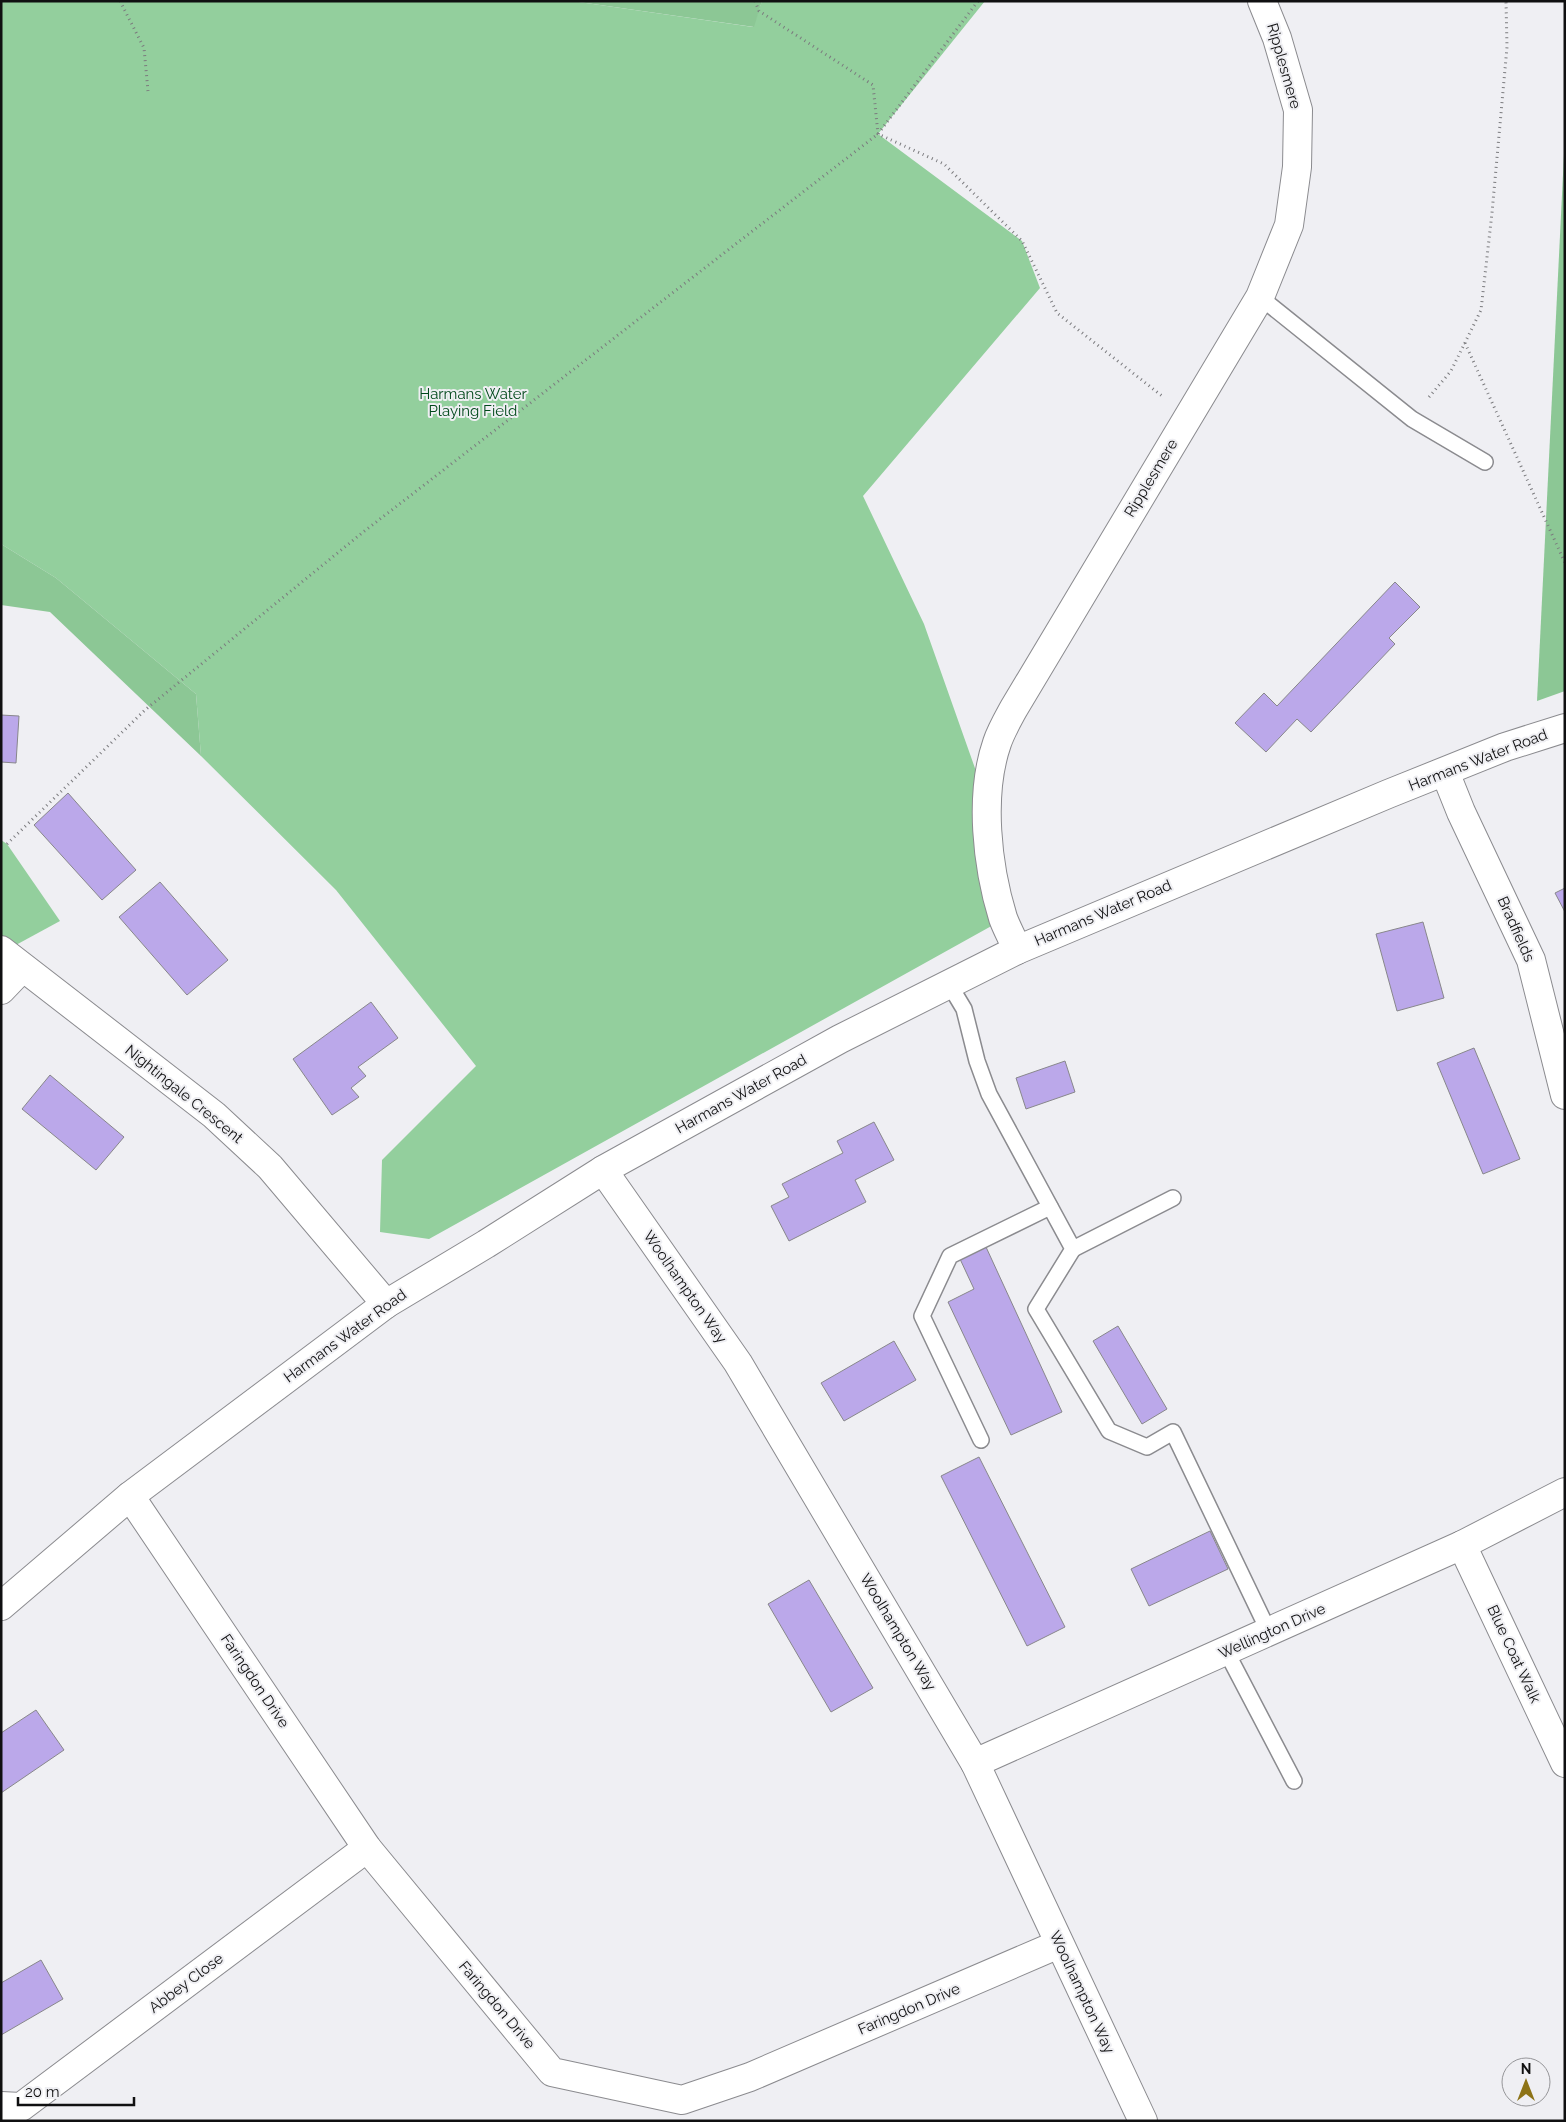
<svg xmlns="http://www.w3.org/2000/svg" width="1566" height="2122" viewBox="0 0 1566 2122" font-family="Raleway,sans-serif">
	<style>
		.green { fill: #93cf9d }
		.forest { fill: #8cc795 }
		.building { fill: #bba8ea; stroke: #88878b }
		.lines { fill: none; stroke-linecap: round; stroke-linejoin: round }
		.service-casing { stroke: #8b8b8f; stroke-width: 18 }
		.minor-casing { stroke: #8b8b8f; stroke-width: 30 }
		.tertiary-casing { stroke: #8b8b8f; stroke-width: 30 }
		.path { stroke: #7b7b7e; stroke-width: 3; stroke-dasharray: 1 4; stroke-linecap: butt }
		.service { stroke: #fff; stroke-width: 15 }
		.minor { stroke: #fff; stroke-width: 28 }
		.tertiary { stroke: #fff; stroke-width: 28 }
		.labels { text-anchor: middle; dominant-baseline: central; stroke-width: 4; stroke-linejoin: round; paint-order: stroke }
		.street-label { font-size: 15px; fill: #101011; stroke: #efeff3 }
		.park-label { font-size: 15px; fill: #00481a; stroke: #efeff3 }
	</style>
	<rect width="100%" height="100%" fill="#efeff3"/>
	<g class="green">
		<path d="M1,1H572L753,27L762,1H985L878,134L1022,241L1040,288L863,496L924,624L988,805L1004,919L429,1239L380,1232L382,1160L476,1066L336,890L201,756L196,694L56,578L1,544Z"/>
		<path d="M1,840L7,844L60,921L3,952L1,950Z"/>
	</g>
	<g class="forest">
		<path d="M572,1H762L754,27Z"/>
		<path d="M1565,134V691L1537,701Z"/>
		<path d="M1,544L56,578L196,694L201,756L50,612L1,605Z"/>
	</g>
	<g class="building">
		<path d="M1395,582L1420,607L1389,638L1395,644L1311,732L1297,719L1266,752L1235,723L1264,693L1277,706Z"/>
		<path d="M1,715L19,716L16,763L1,762Z"/>
		<path d="M68,793L136,870L102,900L34,825Z"/>
		<path d="M160,882L228,960L187,995L119,917Z"/>
		<path d="M1565,888V912L1555,893Z"/>
		<path d="M1423,922L1444,998L1397,1011L1376,934Z"/>
		<path d="M371,1002L398,1038L358,1067L366,1076L351,1088L359,1097L332,1115L293,1059Z"/>
		<path d="M1474,1048L1520,1159L1483,1174L1437,1063Z"/>
		<path d="M1065,1061L1075,1092L1026,1109L1016,1078Z"/>
		<path d="M50,1075L124,1137L96,1170L22,1109Z"/>
		<path d="M874,1122L894,1160L855,1180L866,1202L789,1241L771,1206L789,1197L782,1184L843,1153L837,1141Z"/>
		<path d="M986,1247L1062,1412L1011,1435L948,1302L974,1289L960,1259Z"/>
		<path d="M1118,1326L1167,1409L1142,1424L1093,1341Z"/>
		<path d="M894,1341L916,1380L844,1421L821,1383Z"/>
		<path d="M979,1457L1065,1627L1027,1646L941,1476Z"/>
		<path d="M1210,1531L1228,1569L1149,1606L1131,1569Z"/>
		<path d="M809,1580L873,1688L831,1712L768,1604Z"/>
		<path d="M36,1710L64,1750L1,1793V1733Z"/>
		<path d="M41,1960L63,1999L1,2035V1983Z"/>
	</g>
	<g class="lines">
		<defs>
			<g id="service">
				<path d="M1260,297L1412,419L1485,462"/>
				<path d="M949,984L964,1009L977,1061L989,1094L1073,1249L1036,1309L1109,1431L1147,1447L1173,1432L1269,1632"/>
				<path d="M1073,1249L1173,1198"/>
				<path d="M981,1440L922,1316L950,1256L1050,1207"/>
				<path d="M1226,1651L1294,1781"/>
			</g>
			<g id="minor">
				<path d="M1445,772L1461,812L1531,960L1565,1095"/>
				<path d="M1,950L214,1115L270,1167L386,1304"/>
				<path d="M1017,950C1013,939 1007,929 1003,918C987,866 979,795 997,743C1001,731 1008,719 1014,708L1260,297L1289,225L1297,167L1298,110L1277,38L1262,1"/>
				<path d="M1,990L22,968"/>
				<path d="M603,1170L738,1363L975,1763L1143,2121"/>
				<path d="M130,1496L367,1848L552,2072L682,2100L750,2077L1059,1944"/>
				<path d="M1462,1545L1565,1763"/>
				<path d="M975,1763L1462,1545L1565,1492"/>
				<path d="M1,2106L21,2107L367,1848"/>
			</g>
			<path id="tertiary" d="M1,1606L130,1496L386,1304L486,1244L603,1170L840,1039L1017,950L1388,794L1505,747L1565,728"/>
		</defs>
		<use href="#service" class="service-casing"/>
		<use href="#minor" class="minor-casing"/>
		<use href="#tertiary" class="tertiary-casing"/>
		<g class="path">
			<path d="M120,1L144,48L148,91"/>
			<path d="M755,1L759,11L873,85L878,134L944,164L1022,241L1057,313L1162,396"/>
			<path d="M1465,343L1565,563"/>
			<path d="M1429,397L1451,371L1481,310L1492,213L1507,47L1506,1"/>
			<path d="M7,844L145,710L362,533L878,134L978,1"/>
		</g>
		<use href="#service" class="service"/>
		<use href="#minor" class="minor"/>
		<use href="#tertiary" class="tertiary"/>
	</g>
	<g class="labels">
		<g class="street-label">
			<text transform="translate(1284 66) rotate(74)">Ripplesmere</text>
			<text transform="translate(1151 478) rotate(-59)">Ripplesmere</text>
			<text transform="translate(1478 760) rotate(-21)">Harmans Water Road</text>
			<text transform="translate(1103 913) rotate(-23)">Harmans Water Road</text>
			<text transform="translate(1516 929) rotate(66)">Bradfields</text>
			<text transform="translate(184 1094) rotate(39)">Nightingale Crescent</text>
			<text transform="translate(741 1094) rotate(-29)">Harmans Water Road</text>
			<text transform="translate(685 1287) rotate(55)">Woolhampton Way</text>
			<text transform="translate(345 1336) rotate(-36)">Harmans Water Road</text>
			<text transform="translate(1272 1631) rotate(-24)">Wellington Drive</text>
			<text transform="translate(898 1632) rotate(59)">Woolhampton Way</text>
			<text transform="translate(1514 1654) rotate(65)">Blue Coat Walk</text>
			<text transform="translate(255 1681) rotate(56)">Faringdon Drive</text>
			<text transform="translate(186 1983) rotate(-37)">Abbey Close</text>
			<text transform="translate(1082 1992) rotate(65)">Woolhampton Way</text>
			<text transform="translate(497 2005) rotate(50)">Faringdon Drive</text>
			<text transform="translate(909 2009) rotate(-23)">Faringdon Drive</text>
		</g>
		<g class="park-label">
			<text x="473" y="394">Harmans Water<tspan x="473" dy="17">Playing Field</tspan></text>
		</g>
	</g>
	<rect width="1566" height="2122" fill="none" stroke="#101011" stroke-width="5"/>
	<g transform="translate(1526 2082)"><circle r="24" fill="#efeff3" stroke="#969699"/>
	<path d="M0-4L9 19L0 12L-9 19Z" fill="#8d7317"/>
	<text y="-8" font-size="14" font-weight="bold" text-anchor="middle" fill="#101011">N</text>
	</g>
	<path d="M18 2097v8h116v-8" fill="none" stroke="#101011" stroke-width="2.5"/>
	<text x="25" y="2097" font-size="15" fill="#101011" stroke="#efeff3" stroke-width="4" paint-order="stroke">20 m</text>
</svg>
